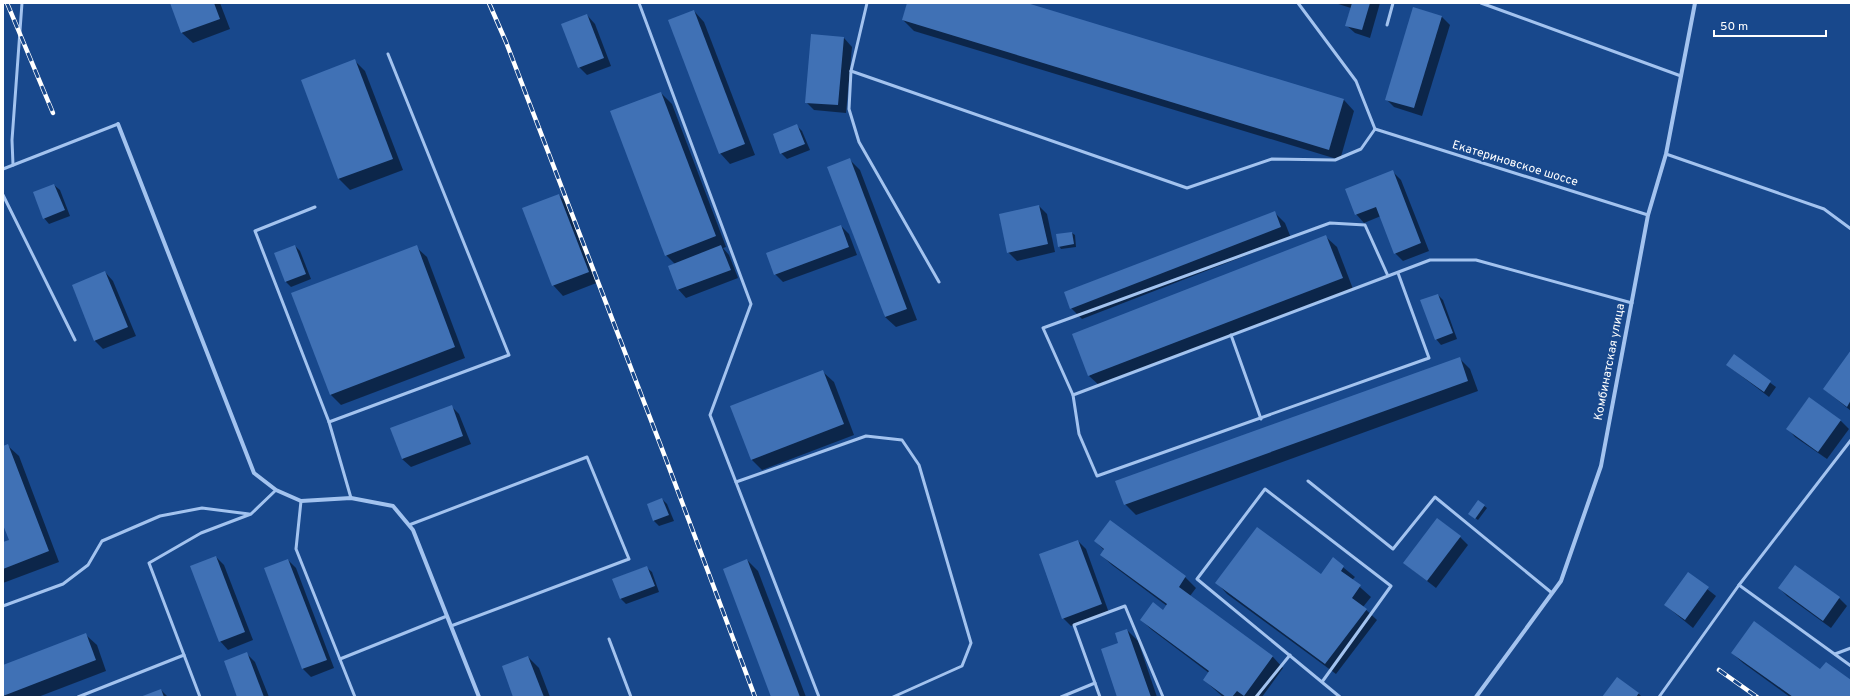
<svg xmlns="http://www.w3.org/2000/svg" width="1854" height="700" viewBox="0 0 1854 700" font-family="Overpass,sans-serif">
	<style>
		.shadow { fill: #0007 }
		.building { fill: #4071b5 }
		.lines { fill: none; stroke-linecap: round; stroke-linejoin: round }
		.lane { stroke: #a3c3ef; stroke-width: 3 }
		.street { stroke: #a3c3ef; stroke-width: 4 }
		.rail-casing { stroke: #fff; stroke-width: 4.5 }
		.rail { stroke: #18488c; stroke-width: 3; stroke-dasharray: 9; stroke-linecap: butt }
		.labels { text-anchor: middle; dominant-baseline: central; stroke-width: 4; stroke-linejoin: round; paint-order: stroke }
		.street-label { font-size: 12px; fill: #fff; stroke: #18488c }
	</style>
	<rect width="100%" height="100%" fill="#18488c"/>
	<g class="shadow">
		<path d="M171,3H220L230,29L193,43L182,33Z"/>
		<path d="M908,3H1023L1344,100L1354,111L1340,160L914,31L903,20Z"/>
		<path d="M1335,3H1380L1370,38L1355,33L1346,25L1351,8Z"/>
		<path d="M1414,8L1442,17L1450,25L1422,116L1394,107L1386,99Z"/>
		<path d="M694,11L704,22L755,155L730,164L720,153Z"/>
		<path d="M587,15L595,24L611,66L587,75L579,67Z"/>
		<path d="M812,36L844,38L852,47L846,113L814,110L806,102Z"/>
		<path d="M355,61L365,71L403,170L350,190L339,179L302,81Z"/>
		<path d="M661,93L672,104L726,247L723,248L729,255L738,278L686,298L678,289L675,264L666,255Z"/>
		<path d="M797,126L802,131L810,150L787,159L781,153Z"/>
		<path d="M849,159L860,170L917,320L896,327L885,317Z"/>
		<path d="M1393,172L1401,180L1429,251L1403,261L1395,253L1381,216L1364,223L1356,214Z"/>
		<path d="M54,185L60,190L70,216L49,224L44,218Z"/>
		<path d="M559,195L570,206L599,282L563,296L553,285Z"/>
		<path d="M1039,206L1047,214L1055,252L1017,261L1008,252Z"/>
		<path d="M1274,212L1285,223L1291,238L1082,319L1071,308Z"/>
		<path d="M841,226L849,234L857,255L783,282L775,274Z"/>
		<path d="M1072,233L1075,235L1076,247L1061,249L1059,246Z"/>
		<path d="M1326,237L1337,247L1353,289L1100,386L1089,376Z"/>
		<path d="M295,246L300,251L311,279L291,287L286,282Z"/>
		<path d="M416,247L427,257L465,358L341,405L330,394Z"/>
		<path d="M105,272L113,281L136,336L103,349L95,341L73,286Z"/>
		<path d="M1438,295L1443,300L1457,339L1441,345L1436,339Z"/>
		<path d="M1851,352V411L1824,389Z"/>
		<path d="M1734,356L1776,387L1769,397L1727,365Z"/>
		<path d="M1459,358L1470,369L1478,391L1136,515L1125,504Z"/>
		<path d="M823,372L834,382L854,435L762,470L751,459Z"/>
		<path d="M1809,398L1841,421L1849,429L1827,459L1795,437L1787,428Z"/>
		<path d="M451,406L459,414L471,444L411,467L402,459Z"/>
		<path d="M8,446L19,456L59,562L3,583V543L10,540L3,522V448Z"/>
		<path d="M662,499L667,504L674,521L659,526L654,521L648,504Z"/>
		<path d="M1479,502L1487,508L1478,520L1472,516Z"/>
		<path d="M1110,521L1185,577L1196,588L1190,596L1273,657L1283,668L1262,697H1223L1204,680L1209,673L1152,630L1141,620L1164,611L1167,606L1112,565L1101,555L1104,550L1095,541Z"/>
		<path d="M1460,537L1468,545L1436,588L1404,563Z"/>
		<path d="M1078,541L1086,549L1109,613L1071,626L1063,618Z"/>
		<path d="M216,557L224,565L253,640L228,650L220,641Z"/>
		<path d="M1333,559L1355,577L1352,580L1371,597L1363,607L1377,620L1336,674L1227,594L1217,583L1321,576Z"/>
		<path d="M288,560L296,568L334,668L311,677L303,669L265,569Z"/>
		<path d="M747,560L758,571L806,697H772Z"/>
		<path d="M646,567L652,572L659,592L626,604L621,599L614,579Z"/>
		<path d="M1688,574L1716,596L1693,628L1665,605Z"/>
		<path d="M1779,588L1839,598L1847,606L1831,628L1787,596Z"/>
		<path d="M1127,630L1138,641L1157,697H1118L1120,644Z"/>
		<path d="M86,635L97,645L106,671L38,697H3V666Z"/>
		<path d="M1732,653L1821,670L1851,682V697H1790L1743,663Z"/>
		<path d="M247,654L255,662L269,697H238Z"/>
		<path d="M528,657L539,668L550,697H514Z"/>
		<path d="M161,690L168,697H142Z"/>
		<path d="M1638,693L1642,697H1603Z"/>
	</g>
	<g class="building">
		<path d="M170,3H214L220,19L181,33Z"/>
		<path d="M907,3H1027L1344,99L1329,150L902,20Z"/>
		<path d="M1352,3H1370L1362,30L1345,26Z"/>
		<path d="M1413,7L1442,16L1414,108L1385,100Z"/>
		<path d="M694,10L745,144L719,154L668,20Z"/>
		<path d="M587,14L604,58L578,68L561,24Z"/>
		<path d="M811,34L844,37L838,105L805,103Z"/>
		<path d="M355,59L393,159L338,179L301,80Z"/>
		<path d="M661,92L716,236L665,256L610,111Z"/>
		<path d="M797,124L805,144L780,154L773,134Z"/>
		<path d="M850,158L907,309L885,317L827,167Z"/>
		<path d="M1393,170L1421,243L1394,254L1376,207L1355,215L1345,189Z"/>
		<path d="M54,184L65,210L43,219L33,192Z"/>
		<path d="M559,194L589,272L552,286L522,208Z"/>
		<path d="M1039,205L1048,244L1007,253L999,214Z"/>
		<path d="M1275,211L1281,227L1070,309L1064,292Z"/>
		<path d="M841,225L849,247L774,275L766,253Z"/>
		<path d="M1072,232L1074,244L1058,247L1056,234Z"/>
		<path d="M1326,235L1343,278L1088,376L1072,334Z"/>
		<path d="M295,245L306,274L285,282L274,253Z"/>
		<path d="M417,245L455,347L330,395L291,293Z"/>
		<path d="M721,245L731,270L677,290L668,266Z"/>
		<path d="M105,271L128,327L94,341L72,285Z"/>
		<path d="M1438,294L1453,333L1435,340L1420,300Z"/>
		<path d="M1851,350V400L1847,407L1823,389Z"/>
		<path d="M1734,354L1771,381L1764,392L1726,365Z"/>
		<path d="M1460,357L1468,381L1124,505L1115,481Z"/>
		<path d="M823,370L844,424L751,460L730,406Z"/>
		<path d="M1809,397L1841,420L1818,452L1786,429Z"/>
		<path d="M452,405L463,436L402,459L390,428Z"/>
		<path d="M8,444L49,551L3,569V542L9,540L3,525V446Z"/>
		<path d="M662,498L669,515L653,521L647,504Z"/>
		<path d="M1478,500L1485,505L1475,519L1468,514Z"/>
		<path d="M1437,518L1461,536L1427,581L1403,563Z"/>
		<path d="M1110,520L1186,576L1179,587L1273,656L1244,696L1237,691L1232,697H1226L1203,680L1209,671L1140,620L1153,602L1163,610L1167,604L1100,555L1104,549L1094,541Z"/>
		<path d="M1257,527L1321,574L1333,557L1344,566L1341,571L1361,585L1352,598L1367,609L1325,664L1215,583Z"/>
		<path d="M1078,540L1102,604L1062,619L1039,554Z"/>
		<path d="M216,556L245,632L219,642L190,566Z"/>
		<path d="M288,559L327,660L302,669L264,568Z"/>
		<path d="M747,559L800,697H771L723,569Z"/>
		<path d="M1795,565L1840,597L1823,621L1778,588Z"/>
		<path d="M647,566L655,586L620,599L612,579Z"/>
		<path d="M1688,572L1709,587L1685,620L1664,605Z"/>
		<path d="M1754,621L1820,669L1826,662L1851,680V697H1793L1731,653Z"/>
		<path d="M1127,629L1151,697H1117L1101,649L1118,643L1115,633Z"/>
		<path d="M86,633L96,660L3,696V665Z"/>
		<path d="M247,652L264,697H237L224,661Z"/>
		<path d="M528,656L544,697H513L502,666Z"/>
		<path d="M1617,677L1639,693L1636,697H1602Z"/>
		<path d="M161,689L164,697H140Z"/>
	</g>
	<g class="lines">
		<g class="lane">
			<path d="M639,3L751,304L710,415L819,697"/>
			<path d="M867,3L851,71L849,109L859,142L939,282"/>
			<path d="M1298,3L1356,81L1375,129"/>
			<path d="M1481,3L1681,76"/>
			<path d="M1387,25L1393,3"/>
			<path d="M851,71L1187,188L1272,159L1335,160L1361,149L1375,129"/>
			<path d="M1375,129L1648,215"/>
			<path d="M1666,154L1824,209L1851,229"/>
			<path d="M13,165L12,140L22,3"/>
			<path d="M3,169L118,124"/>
			<path d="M3,195L75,340"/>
			<path d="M315,207L255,231L329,422L351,498"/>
			<path d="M1388,276L1365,225L1330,223L1043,328L1073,395L1388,276L1430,260H1476L1632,303"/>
			<path d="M1231,335L1261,419"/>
			<path d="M1073,395L1079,434L1097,476L1429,358L1398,273"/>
			<path d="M329,422L509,355L388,54"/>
			<path d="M1308,481L1393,549L1435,497L1552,593"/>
			<path d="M736,482L866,436L902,440L919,465L971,643L962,666L893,697"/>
			<path d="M301,501L296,549L355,697"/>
			<path d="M409,525L587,457L629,559L451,626"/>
			<path d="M1739,585L1851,666"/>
			<path d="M3,606L63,584L88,565L102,541L160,516L202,508L249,514"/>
			<path d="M609,639L631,697"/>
			<path d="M1835,654L1851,648"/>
			<path d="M340,659L447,616"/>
			<path d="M1322,682L1391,586L1265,489L1197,579L1340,697"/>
			<path d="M78,697L184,655"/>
			<path d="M200,697L149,563L201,533L251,514L276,490"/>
			<path d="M1061,697L1095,683"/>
			<path d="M1100,697L1074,625L1125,606L1163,697"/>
			<path d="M1256,697L1290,655"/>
			<path d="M1659,697L1739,585L1851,440"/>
		</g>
		<g class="street">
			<path d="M118,124L254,473L276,490L301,501L351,498L393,506L413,530L479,697"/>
			<path d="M1476,697L1561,581L1601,466L1648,215L1666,154L1695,3"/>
		</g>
		<defs>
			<g id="rail">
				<path d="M7,3L53,113"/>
				<path d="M489,3L506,42L667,462L755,697"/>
				<path d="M1719,670L1757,697"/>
			</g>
		</defs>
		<use href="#rail" class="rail-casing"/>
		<use href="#rail" class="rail"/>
	</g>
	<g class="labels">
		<g class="street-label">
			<text transform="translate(1515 164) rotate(17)">Екатериновское шоссе</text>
			<text transform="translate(1610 362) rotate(-79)">Комбинатская улица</text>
		</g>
	</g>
	<rect width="1854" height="700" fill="none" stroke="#ffffff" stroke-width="8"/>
	<path d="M1714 30v6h112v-6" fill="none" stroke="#ffffff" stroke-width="2"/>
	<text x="1720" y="30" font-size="12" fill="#ffffff" stroke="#18488c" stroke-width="3" paint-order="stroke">50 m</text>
</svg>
